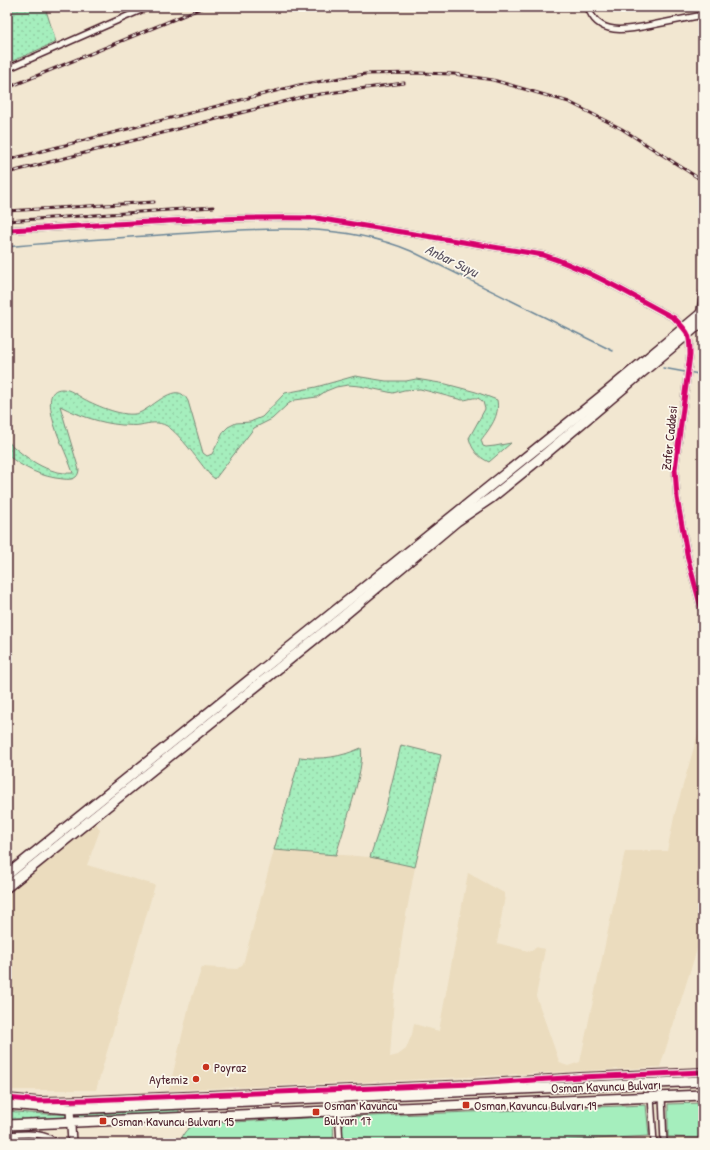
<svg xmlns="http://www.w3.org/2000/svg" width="710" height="1150" viewBox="0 0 710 1150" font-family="'Patrick Hand',sans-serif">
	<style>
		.built { fill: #ebdcbe }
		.grass { fill: url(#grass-dots); stroke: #788674 }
		.park { fill: #a5eebd; stroke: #788674 }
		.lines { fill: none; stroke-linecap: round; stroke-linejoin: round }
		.stream { stroke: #6a8597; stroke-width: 1.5 }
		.street-casing { stroke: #4a1f2b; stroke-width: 8 }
		.secondary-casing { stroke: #4a1f2b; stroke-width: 10 }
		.highway-casing { stroke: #4a1f2b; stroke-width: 12 }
		.street { stroke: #fbf7ec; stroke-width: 5 }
		.secondary { stroke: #fbf7ec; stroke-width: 7 }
		.highway { stroke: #fbf7ec; stroke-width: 9 }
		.rail-casing { stroke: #4a1f2b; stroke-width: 3 }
		.rail { stroke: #fbf7ec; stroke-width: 1.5; stroke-dasharray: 4.5; stroke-linecap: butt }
		.cycleway-casing { stroke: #fbf7ec; stroke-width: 8 }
		.cycleway { stroke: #d6006c; stroke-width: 5 }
		.poi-dot { fill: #c8321e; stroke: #fbf7ec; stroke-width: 1.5 }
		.labels { text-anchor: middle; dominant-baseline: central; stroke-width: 3.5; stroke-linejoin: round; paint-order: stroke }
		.street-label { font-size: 13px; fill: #4a1f2b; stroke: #fbf7ec }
		.poi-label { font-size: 13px; fill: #4a1f2b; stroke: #fbf7ec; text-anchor: start }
		.water-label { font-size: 14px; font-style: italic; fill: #5a5261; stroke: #fbf7ec }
	</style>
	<defs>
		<pattern id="grass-dots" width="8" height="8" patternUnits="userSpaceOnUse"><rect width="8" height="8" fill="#a5eebd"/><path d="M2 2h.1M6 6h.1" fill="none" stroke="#90cca3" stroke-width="1.8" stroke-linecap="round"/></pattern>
	</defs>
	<rect width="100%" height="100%" fill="#f2e7d1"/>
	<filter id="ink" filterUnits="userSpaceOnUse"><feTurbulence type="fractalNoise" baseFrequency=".025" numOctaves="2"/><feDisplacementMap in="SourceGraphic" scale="8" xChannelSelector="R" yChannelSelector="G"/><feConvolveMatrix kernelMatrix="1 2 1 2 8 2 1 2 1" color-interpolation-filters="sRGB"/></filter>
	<g filter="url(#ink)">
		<g class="built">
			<path d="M699,730L703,731V930L660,1067L388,1081L169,1090L189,1006L202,967L237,969L243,964L274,850L370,857L415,867L403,931L394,997L390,1057L398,1055L406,1049L412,1034L414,1024L439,1031L468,873L504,893L505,896L497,943L528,951H532L535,947L545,949L536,996L559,1061L562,1064L568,1066L580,1062L625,851H667L675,813Z"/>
			<path d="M94,820L100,830L87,865L155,885L96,1090H7V890Z"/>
			<path d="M649,1136L703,1138V1143H523Z"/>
		</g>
		<g class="grass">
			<path d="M7,7H45L56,42L8,63Z"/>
			<path d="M355,376L386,381H406L416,379L446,384L476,392L497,400C500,416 490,428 481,440L483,446L486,447L495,446L511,443L489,462C478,457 472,450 469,438L485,409L483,402C476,394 471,400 462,400L420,389L404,390L393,393L360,386L348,385L336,387L326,391L317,397L295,400L288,404L272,419L254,428L215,479L210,475C200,463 180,434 167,426C158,421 150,423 140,425C135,426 128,425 122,425C100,423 80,416 60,406L79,470C78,479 72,480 63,479C41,477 24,468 7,455V441C25,457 47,475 73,473C67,454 56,435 52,416C50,406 47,389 62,389C70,389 77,395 84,399C97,406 125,418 139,413C154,407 177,379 188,401L203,453L207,456L212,454L224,431L228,427L236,423L250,422L262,417L285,393L316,387Z"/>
			<path d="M401,745L441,755L415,867L370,857L385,811Z"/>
			<path d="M361,748C366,767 342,833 336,855L274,850L300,757C322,760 341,757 361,748Z"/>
			<path d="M179,1109V1113L7,1121V1111C64,1118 122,1112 179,1109Z"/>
		</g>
		<g class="park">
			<path d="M703,1103V1138L668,1137V1104Z"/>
			<path d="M646,1105L649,1136L523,1143H344C341,1134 342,1126 346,1117Z"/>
			<path d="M326,1117C336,1121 333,1134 333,1143H181C182,1133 188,1126 198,1124Z"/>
		</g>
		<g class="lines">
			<g class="stream">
				<path d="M7,247C63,241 118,238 174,234C252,229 337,220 411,251L613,351"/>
				<path d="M663,368L685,372"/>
				<path d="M689,372L703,375"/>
			</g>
			<defs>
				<g id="street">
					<path d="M588,7C598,39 632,29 657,24C673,21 688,18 703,15"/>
					<path d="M7,69L148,7"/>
					<path d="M7,230C110,225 213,216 316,218L543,255C588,269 632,296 674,318C689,333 690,333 690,355L675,469L677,498L688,559L703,615"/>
					<path d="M699,315L703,293"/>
					<path d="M662,1096L664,1143"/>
					<path d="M651,1097L654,1143"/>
					<path d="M338,1111L340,1143"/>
					<path d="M7,1135C25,1134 43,1131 57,1143"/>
				</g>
				<g id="secondary">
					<path d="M7,1098L39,1101L88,1100L471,1084L580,1077L703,1072"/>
					<path d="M70,1109L72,1143"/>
				</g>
				<g id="highway">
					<path d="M7,875L608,391L703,312"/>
					<path d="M7,887L342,617L457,521L491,498L538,460L703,321"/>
					<path d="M7,1104L70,1109L703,1081"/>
					<path d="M7,1125L703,1095"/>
				</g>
			</defs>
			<use href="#street" class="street-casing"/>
			<use href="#secondary" class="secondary-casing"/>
			<use href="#highway" class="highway-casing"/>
			<use href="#street" class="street"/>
			<use href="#secondary" class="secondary"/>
			<use href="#highway" class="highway"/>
			<defs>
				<g id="rail">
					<path d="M7,88L204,7"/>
					<path d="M7,160L299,85L365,74L417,73L454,74L493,80L569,102L622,129L703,181"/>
					<path d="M7,173L306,96L404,83"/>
					<path d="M7,211L154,202"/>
					<path d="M7,221L213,207"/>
				</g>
			</defs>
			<use href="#rail" class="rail-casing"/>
			<use href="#rail" class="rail"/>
			<defs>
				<g id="cycleway">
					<path d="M7,230C110,225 213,216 316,218L543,255C588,269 632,296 674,318C689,333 690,333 690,355L675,469L677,498L688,559L703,615"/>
					<path d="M7,1098L39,1101L88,1100L471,1084L580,1077L703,1072"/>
				</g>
			</defs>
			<use href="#cycleway" class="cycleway-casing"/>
			<use href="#cycleway" class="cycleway"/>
		</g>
	</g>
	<g class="poi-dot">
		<circle cx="206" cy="1067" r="4"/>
		<circle cx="196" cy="1079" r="4"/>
		<rect x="462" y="1101" width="8" height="8" rx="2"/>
		<rect x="312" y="1108" width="8" height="8" rx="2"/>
		<rect x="99" y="1117" width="8" height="8" rx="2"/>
	</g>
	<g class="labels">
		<g class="street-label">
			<text transform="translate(669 438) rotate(-84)">Zafer Caddesi</text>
			<text transform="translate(606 1086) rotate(-2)">Osman Kavuncu Bulvarı</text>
		</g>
		<g class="poi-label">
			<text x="214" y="1067">Poyraz</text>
			<text x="188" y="1079" text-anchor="end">Aytemiz</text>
			<text x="324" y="1105">Osman Kavuncu<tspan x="324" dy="15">Bulvarı 17</tspan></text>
			<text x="474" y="1105">Osman Kavuncu Bulvarı 19</text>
			<text x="111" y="1121">Osman Kavuncu Bulvarı 15</text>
		</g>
		<g class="water-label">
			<text transform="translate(452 260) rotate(26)">Anbar Suyu</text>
		</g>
	</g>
	<rect width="710" height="1150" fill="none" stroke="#fbf7ec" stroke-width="24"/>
	<rect x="12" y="12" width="686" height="1126" fill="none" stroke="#4a1f2b" stroke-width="1.5" filter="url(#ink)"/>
</svg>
